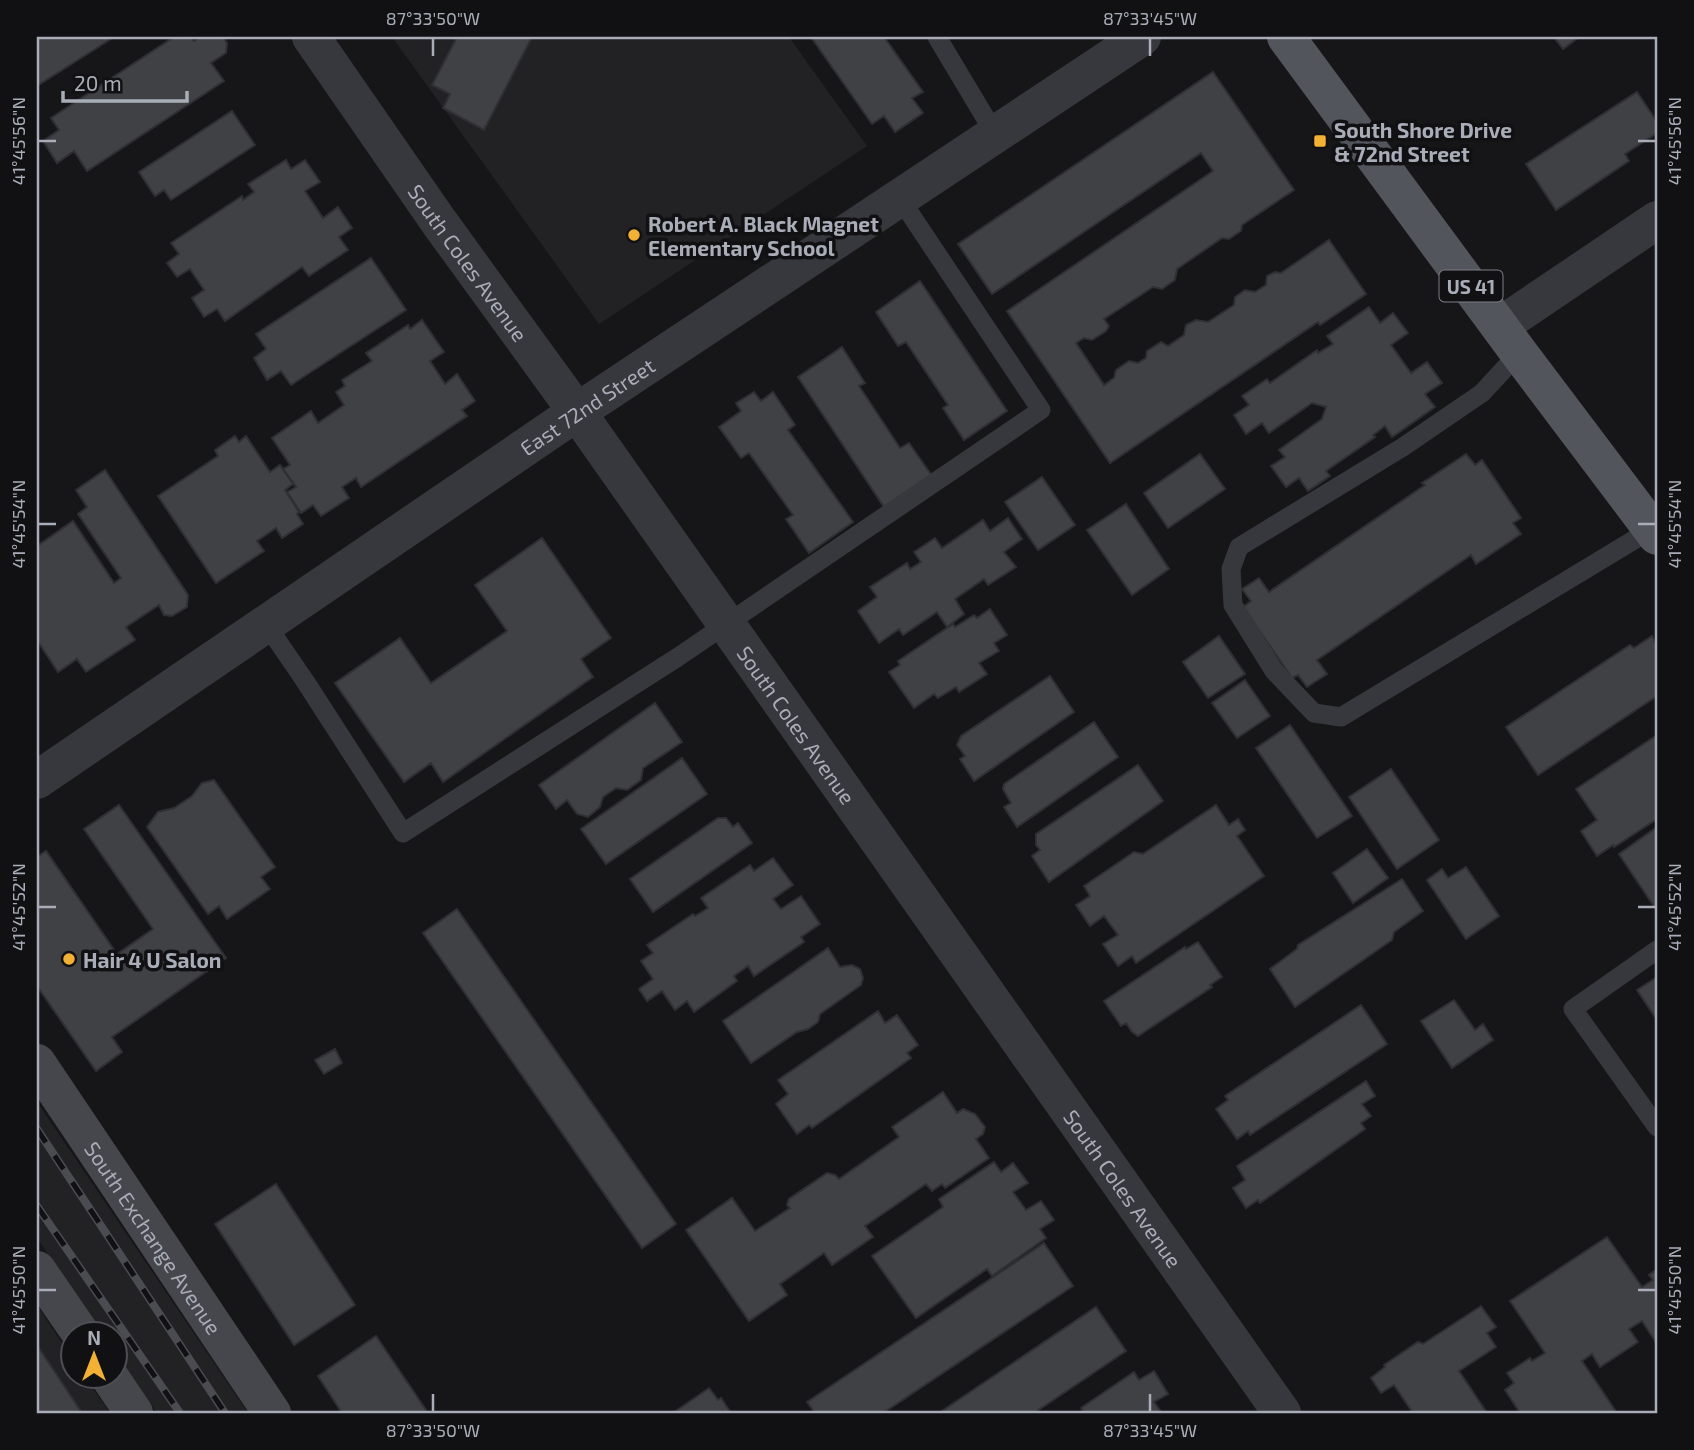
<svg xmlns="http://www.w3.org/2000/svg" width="1694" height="1450" viewBox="0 0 1694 1450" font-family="'Exo 2',sans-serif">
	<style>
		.built { fill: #222225 }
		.building { fill: #404145; stroke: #303034; stroke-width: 2 }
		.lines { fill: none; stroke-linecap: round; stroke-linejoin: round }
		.lane { stroke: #37383d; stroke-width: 19 }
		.street { stroke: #37383d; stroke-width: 38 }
		.secondary { stroke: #45474d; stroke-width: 38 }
		.primary { stroke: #53555c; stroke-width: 38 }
		.rail-casing { stroke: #4a4c52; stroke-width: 8 }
		.rail { stroke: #111113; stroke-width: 5; stroke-dasharray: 16; stroke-linecap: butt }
		.ticks { fill: none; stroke: #a8adb8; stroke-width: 2.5 }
		.poi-dot { fill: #f2b134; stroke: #111113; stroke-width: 2.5 }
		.labels { text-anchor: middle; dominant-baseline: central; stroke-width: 7; stroke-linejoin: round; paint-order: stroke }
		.shield { fill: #111113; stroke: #7b7e86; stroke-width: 2 }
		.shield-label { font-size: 19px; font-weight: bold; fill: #a8adb8 }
		.poi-label { font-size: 21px; font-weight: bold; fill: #a8adb8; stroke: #111113; text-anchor: start }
		.street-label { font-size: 21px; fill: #a8adb8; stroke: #111113 }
		.neatline { fill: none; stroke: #a8adb8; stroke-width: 2.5 }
		.ticks-label { font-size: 18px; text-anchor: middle; fill: #a8adb8 }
	</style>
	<rect width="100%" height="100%" fill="#161618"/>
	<g class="built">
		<path d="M392,37H789L867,146L599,324Z"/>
		<path d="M37,1102L248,1413H157L116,1353V1334H103L37,1238Z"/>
		<path d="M37,1305L73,1360L74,1376L85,1377L110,1413H37Z"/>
	</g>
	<g class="building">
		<path d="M37,37H114L37,86Z"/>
		<path d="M174,37H191L194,41L199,37H223L227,43L226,53L211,63L224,81L87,171L74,151L57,163L43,141L59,130L51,118Z"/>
		<path d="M457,37H532L484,130L443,108L450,94L432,85Z"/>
		<path d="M811,37H884L923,92L912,98L923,113L895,132L884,116L872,124Z"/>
		<path d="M1554,37H1579L1563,49Z"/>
		<path d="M1213,72L1294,190L1242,225L1241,231L1229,239L1222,238L1177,269L1175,280L1162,289L1153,287L1104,319L1109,326L1106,331L1092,340L1084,338L1076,343L1104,385L1114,378L1116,370L1129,361L1138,363L1146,358L1147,351L1161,342L1168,346L1184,335L1186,325L1196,320L1208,322L1234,305L1235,297L1245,290L1255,292L1266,285L1267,276L1275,272L1281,273L1329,240L1366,294L1320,325L1318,322L1110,463L1007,311L1213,171L1201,153L992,294L958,244Z"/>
		<path d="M1637,92L1657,122V133L1625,154L1629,161L1556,210L1526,164Z"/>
		<path d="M232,111L255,145L171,200L164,190L155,196L139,172Z"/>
		<path d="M286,160L291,169L305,160L320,182L305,191L323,218L338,207L352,228L339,237L348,250L309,276L302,267L225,321L217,309L204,317L192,298L204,290L190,269L177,277L167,263L179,254L171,243L242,196L243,200L254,192L248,184Z"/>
		<path d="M371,258L406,310L291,385L281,371L267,380L254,358L266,349L256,334Z"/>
		<path d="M920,281L1007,411L964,440L943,408L948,405L906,342L898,346L876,312Z"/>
		<path d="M1369,307L1380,323L1393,313L1408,333L1391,345L1411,373L1427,362L1442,383L1425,394L1435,407L1392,437L1385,426L1373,435L1375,437L1326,471L1330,476L1308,491L1299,478L1286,487L1271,466L1285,457L1279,450L1322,419L1326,407L1312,403L1269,433L1262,423L1246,434L1234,415L1249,405L1242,396L1267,379L1270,383L1317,350L1318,353L1333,344L1327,336Z"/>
		<path d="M422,320L444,352L430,361L445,384L457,374L475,401L462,410L467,416L361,487L356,478L342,487L349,498L321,516L313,505L301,513L287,492L296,487L283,469L290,465L272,438L311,411L318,423L344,405L336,392L345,386L342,380L372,361L366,353L408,325L410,329Z"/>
		<path d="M842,347L865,383L859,386L900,448L909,443L932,476L884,507L798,377Z"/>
		<path d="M754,392L761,401L773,392L795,425L788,430L853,522L809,553L786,519L793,515L749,453L741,458L719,427L741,411L736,403Z"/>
		<path d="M235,436L239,442L246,436L270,472L280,465L293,484L285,490L299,512L297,514L303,524L282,538L276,528L257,541L264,551L216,583L158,496L218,456L215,450Z"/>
		<path d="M1200,454L1225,489L1168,528L1144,493Z"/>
		<path d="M1466,454L1475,465L1482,460L1521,518L1513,523L1521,534L1476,564L1471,555L1317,660L1327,674L1307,687L1298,675L1292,678L1243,607L1251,601L1242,589L1259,578L1269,592L1425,485L1422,483Z"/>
		<path d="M105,470L188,595L187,607L172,616L164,615L159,605L126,627L135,640L86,672L77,659L58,672L37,640V546L73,521L114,583L121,578L78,514L87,507L76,490Z"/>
		<path d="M1042,477L1075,525L1038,550L1005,502Z"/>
		<path d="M1126,504L1169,569L1132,595L1087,530Z"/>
		<path d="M1008,518L1022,539L1004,552L1016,567L988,585L984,579L955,599L964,614L947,627L937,612L903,635L899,629L879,643L858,611L877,597L870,587L907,563L910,569L921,562L914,552L935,538L942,548L983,520L990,531Z"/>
		<path d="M542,538L611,638L581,659L593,677L443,782L431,763L404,782L335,683L400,638L431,683L507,631L475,585Z"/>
		<path d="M990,609L1007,635L994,643L999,651L979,663L987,674L959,692L956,687L938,698L934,694L914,708L889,672L900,665L898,661L953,624L955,627L974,615L977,618Z"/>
		<path d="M1219,636L1245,674L1208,698L1183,662Z"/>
		<path d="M1652,636L1657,645V696L1538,775L1506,727L1630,645L1634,648Z"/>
		<path d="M1050,676L1074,712L974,781L960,759L965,756L957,745L961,736Z"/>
		<path d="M1245,680L1270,716L1237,738L1212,703Z"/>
		<path d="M655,703L682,742L643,768L641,780L627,790L616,788L603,797L600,807L588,817L577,814L567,800L556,809L539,785Z"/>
		<path d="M1094,722L1118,757L1017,827L1004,807L1011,803L1003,789L1004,784Z"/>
		<path d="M1290,725L1352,816L1317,838L1256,748Z"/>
		<path d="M1657,735V819L1614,847L1613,845L1597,856L1581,831L1597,820L1576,789Z"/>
		<path d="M682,758L707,794L606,864L581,829Z"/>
		<path d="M1138,765L1163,801L1049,882L1032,856L1040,850L1036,845V834Z"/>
		<path d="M1391,769L1439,840L1397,869L1349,797Z"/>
		<path d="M214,780L275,867L261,877L270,889L227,919L219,906L208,914L147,827L158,812L174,808L192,796L202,783Z"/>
		<path d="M119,805L226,958L112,1037L122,1052L96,1071L37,986V857L46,851L117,954L153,929L84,829Z"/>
		<path d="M1216,805L1229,825L1238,819L1245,830L1237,836L1264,876L1136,963L1132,956L1118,966L1103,944L1118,935L1104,916L1090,926L1076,905L1090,896L1084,886L1134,852L1143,854Z"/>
		<path d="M718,818H726L733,827L738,823L752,843L653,912L630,879Z"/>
		<path d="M1657,827V911L1619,854Z"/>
		<path d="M1367,849L1388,878L1353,903L1333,873Z"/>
		<path d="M773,858L793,885L773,899L781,909L801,896L820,924L801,937L804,942L754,976L748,966L734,976L737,981L694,1012L687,1001L675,1010L662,991L647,1001L639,989L653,979L641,961L653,953L647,945L693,914L695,916L708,908L701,898L750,865L754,871Z"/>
		<path d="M1466,867L1499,916L1466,939L1427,880L1442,869L1448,878Z"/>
		<path d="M1402,879L1423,911L1394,932L1392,940L1295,1007L1270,969L1297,949L1298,945Z"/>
		<path d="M457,909L676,1224L642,1248L423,933Z"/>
		<path d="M1198,942L1222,977L1210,985L1212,987L1138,1036L1132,1032L1126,1023L1121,1026L1104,1001L1185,947L1186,949Z"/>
		<path d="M828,948L840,967L852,965L860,969L863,978L861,985L820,1014L818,1022L808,1029L797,1032L751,1063L723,1021Z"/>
		<path d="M1657,977V1020L1637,990Z"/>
		<path d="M1454,1000L1475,1030L1483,1024L1493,1040L1452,1068L1421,1021Z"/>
		<path d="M1361,1005L1387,1044L1250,1135L1248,1131L1237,1139L1216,1109L1228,1100L1225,1096Z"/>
		<path d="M878,1011L885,1023L897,1015L918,1045L907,1053L911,1058L812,1128L809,1125L797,1134L776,1104L788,1094L778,1080Z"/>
		<path d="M335,1049L342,1063L324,1074L315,1060Z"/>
		<path d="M1366,1081L1375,1096L1362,1104L1371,1116L1361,1123L1365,1129L1260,1203L1258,1200L1246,1208L1233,1188L1245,1180L1237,1166Z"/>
		<path d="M943,1092L957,1113L963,1109L975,1114L985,1127L983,1134L976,1139L989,1158L945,1188L942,1184L932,1191L926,1184L865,1226L873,1237L832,1265L824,1253L780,1284L787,1295L749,1321L686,1230L732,1198L755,1231L790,1208L787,1205L789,1199L827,1173L835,1175L839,1179L899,1137L892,1127Z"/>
		<path d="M994,1162L1001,1172L1013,1163L1028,1183L1013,1192L1026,1210L1041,1201L1054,1220L1040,1229L1046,1238L992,1276L987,1269L916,1318L872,1256L943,1207L939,1199Z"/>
		<path d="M276,1184L355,1305L294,1345L215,1224Z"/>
		<path d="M1607,1237L1642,1287L1653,1280L1649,1275L1657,1269V1344L1642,1321L1629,1329L1638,1342L1600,1367L1592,1354L1582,1361L1617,1413H1520L1505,1390L1514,1383L1507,1373L1530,1358L1532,1361L1545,1353L1510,1301Z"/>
		<path d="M1044,1243L1073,1286L883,1413H815L807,1402Z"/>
		<path d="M1481,1306L1496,1327L1487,1333L1496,1347L1459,1371L1487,1413H1413L1394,1385L1381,1393L1371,1378L1385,1367L1384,1365L1418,1342L1423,1344Z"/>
		<path d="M1096,1307L1126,1351L1034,1413H939Z"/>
		<path d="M376,1336L428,1413H342L318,1376Z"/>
		<path d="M37,1345L82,1413H37Z"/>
		<path d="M1154,1371L1168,1394L1154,1402L1162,1413H1084L1081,1408L1134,1372L1139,1380Z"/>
		<path d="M709,1388L718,1400L721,1398L731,1413H673Z"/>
	</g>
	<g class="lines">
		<g class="lane">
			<path d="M937,37L995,134"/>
			<path d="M1519,353L1482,393L1403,447L1239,547L1231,569L1233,605L1274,671L1314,713L1341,717L1652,529"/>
			<path d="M266,624L305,681L403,833L678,657L1041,410L899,197"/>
			<path d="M1657,1127L1573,1009L1657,950"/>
		</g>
		<g class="street">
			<path id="s1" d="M311,37L439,222L577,412L1282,1413"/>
			<path d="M1500,326L1657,220"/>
			<path id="s2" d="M37,780L577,412L1142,37"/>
		</g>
		<g class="secondary">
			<path id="s3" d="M37,1063L272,1413"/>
			<path d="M37,1270L81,1334"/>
			<path d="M109,1376L134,1413"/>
		</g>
		<path class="primary" d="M1286,37L1519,353L1657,536"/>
		<defs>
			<g id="rail">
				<path d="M37,1129L225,1413"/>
				<path d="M37,1206L180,1413"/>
			</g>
		</defs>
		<use href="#rail" class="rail-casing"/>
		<use href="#rail" class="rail"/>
	</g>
	<path class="ticks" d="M433,38V56M1150,38V56M38,141H56M1638,141H1656M38,524H56M1638,524H1656M38,907H56M1638,907H1656M38,1290H56M1638,1290H1656M433,1394V1412M1150,1394V1412"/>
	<g class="poi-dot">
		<rect x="1313" y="134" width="14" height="14" rx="3.5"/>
		<circle cx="634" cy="235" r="7"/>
		<circle cx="69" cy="959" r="7"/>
	</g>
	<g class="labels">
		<rect class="shield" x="1439.5" y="270.5" width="63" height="31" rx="5"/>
		<g class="shield-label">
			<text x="1471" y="286">US 41</text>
		</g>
		<g class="poi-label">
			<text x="1334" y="129">South Shore Drive<tspan x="1334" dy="24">&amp; 72nd Street</tspan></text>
			<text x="648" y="223">Robert A. Black Magnet<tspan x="648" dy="24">Elementary School</tspan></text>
			<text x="83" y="959">Hair 4 U Salon</text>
		</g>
		<g class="street-label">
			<text stroke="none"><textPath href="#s1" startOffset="275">South Coles Avenue</textPath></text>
			<text stroke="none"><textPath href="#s2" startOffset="665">East 72nd Street</textPath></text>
			<text stroke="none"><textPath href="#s1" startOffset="842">South Coles Avenue</textPath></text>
			<text stroke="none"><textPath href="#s1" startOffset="1409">South Coles Avenue</textPath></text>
			<text stroke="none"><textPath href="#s3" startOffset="210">South Exchange Avenue</textPath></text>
		</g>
	</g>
	<rect width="1694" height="1450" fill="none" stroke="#111113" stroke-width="77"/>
	<g transform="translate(94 1355)"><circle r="33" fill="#111113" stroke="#4d4f55" stroke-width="2"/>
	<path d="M0-5L12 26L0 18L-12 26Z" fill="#f2b134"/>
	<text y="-10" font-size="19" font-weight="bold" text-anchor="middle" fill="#a8adb8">N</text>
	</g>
	<path d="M63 91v10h124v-10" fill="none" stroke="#a8adb8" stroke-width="3.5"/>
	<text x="74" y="91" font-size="21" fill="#a8adb8" stroke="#111113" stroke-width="5" paint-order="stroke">20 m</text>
	<rect x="38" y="38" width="1618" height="1374" class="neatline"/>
	<g class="ticks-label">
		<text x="433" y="25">87°33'50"W</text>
		<text x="1150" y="25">87°33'45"W</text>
		<text transform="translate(19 141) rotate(-90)" y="6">41°45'56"N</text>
		<text transform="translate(1675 141) rotate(-90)" y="6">41°45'56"N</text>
		<text transform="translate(19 524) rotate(-90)" y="6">41°45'54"N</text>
		<text transform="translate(1675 524) rotate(-90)" y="6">41°45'54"N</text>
		<text transform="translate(19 907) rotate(-90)" y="6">41°45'52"N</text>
		<text transform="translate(1675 907) rotate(-90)" y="6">41°45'52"N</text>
		<text transform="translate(19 1290) rotate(-90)" y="6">41°45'50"N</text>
		<text transform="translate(1675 1290) rotate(-90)" y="6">41°45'50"N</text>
		<text x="433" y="1437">87°33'50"W</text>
		<text x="1150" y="1437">87°33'45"W</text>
	</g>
</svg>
